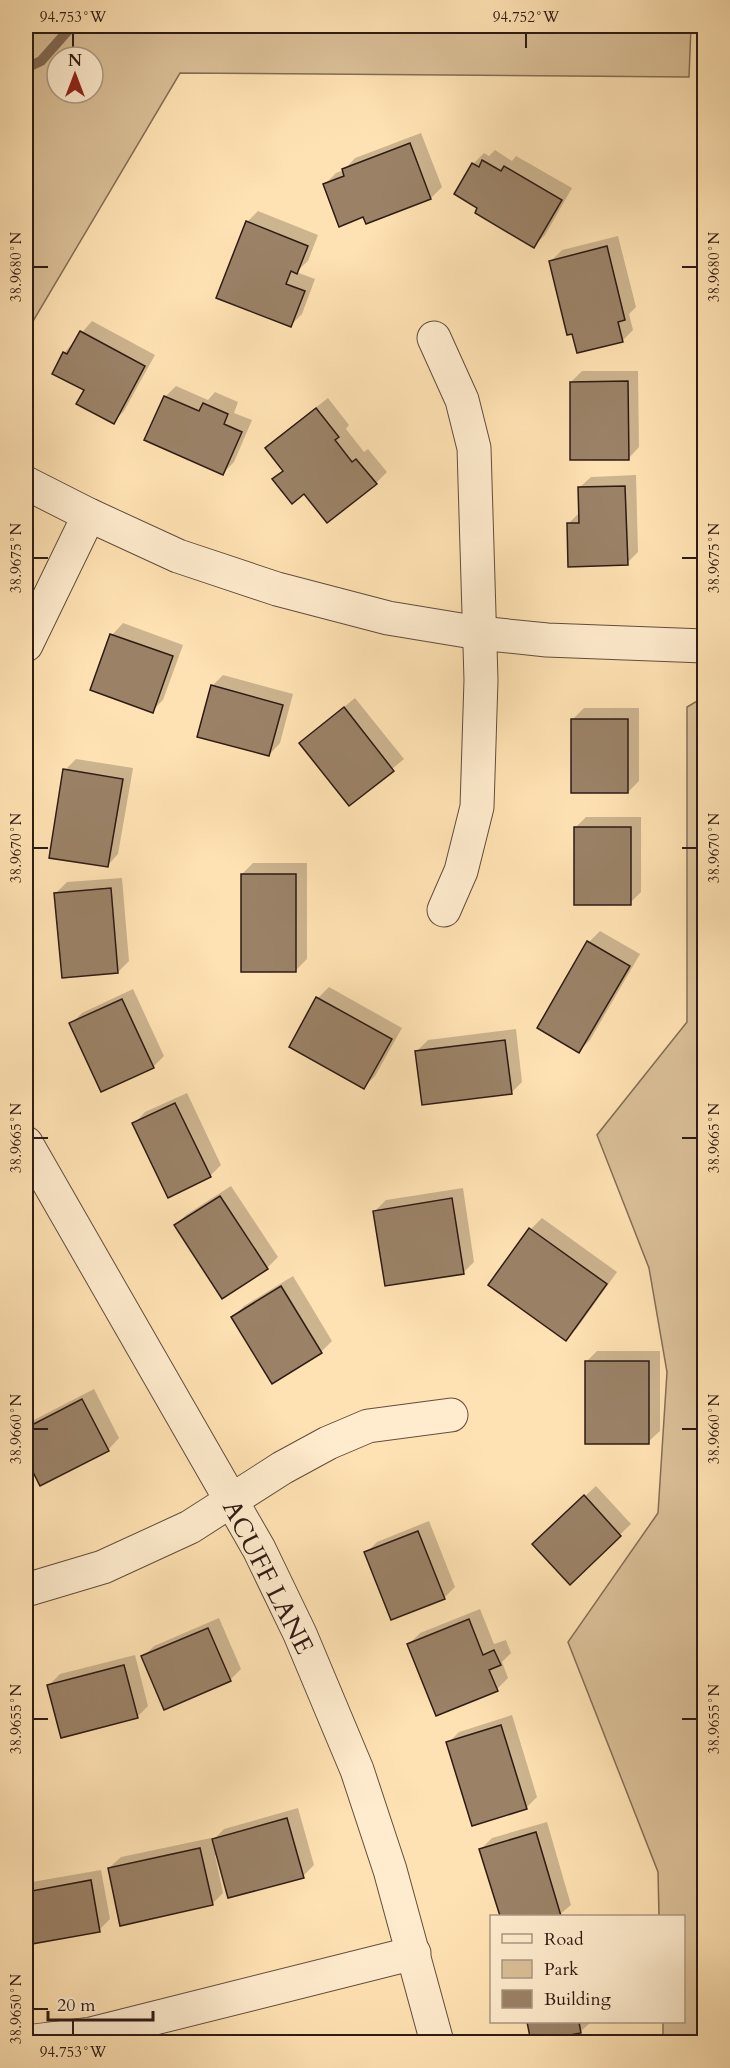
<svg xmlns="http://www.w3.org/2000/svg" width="730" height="2068" viewBox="0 0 730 2068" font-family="Cardo,serif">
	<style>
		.green { fill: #dbc098; stroke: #846e56; stroke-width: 1.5; fill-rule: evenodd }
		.shadow { fill: #0003 }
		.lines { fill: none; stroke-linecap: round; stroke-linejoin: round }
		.stream { stroke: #816a53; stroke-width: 10 }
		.building { fill: #9b8267; stroke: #2e1b14; stroke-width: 1.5 }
		.minor-casing { stroke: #624d3c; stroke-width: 35 }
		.minor { stroke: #ffecce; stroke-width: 33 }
		.ticks { fill: none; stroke: #2e1b14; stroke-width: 2 }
		.labels { text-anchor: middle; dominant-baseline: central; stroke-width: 6; stroke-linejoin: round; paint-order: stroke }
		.street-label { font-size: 26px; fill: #2e1b14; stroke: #ffecce }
		.neatline { fill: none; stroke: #2e1b14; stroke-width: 2 }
		.ticks-label { font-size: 15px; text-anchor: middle; fill: #2e1b14 }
	</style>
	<rect width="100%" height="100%" fill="#ffe2b3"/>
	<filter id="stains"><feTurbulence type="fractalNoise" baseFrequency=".00333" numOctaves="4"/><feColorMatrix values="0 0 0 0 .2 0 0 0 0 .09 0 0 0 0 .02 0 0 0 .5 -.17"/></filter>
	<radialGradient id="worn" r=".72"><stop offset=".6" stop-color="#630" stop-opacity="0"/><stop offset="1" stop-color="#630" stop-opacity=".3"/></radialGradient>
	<g class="green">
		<path d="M26,26H691L689,77L180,73L26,333ZM57,57H93V93H57Z"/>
		<path d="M704,697V2042H663V2022H684V1916H659L658,1872L568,1642L658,1513L667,1372L649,1268L597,1135L687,1022V707Z"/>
	</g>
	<g class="shadow">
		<path d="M421,133L442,187L431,198L364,215L325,184L336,173L344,170L355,158Z"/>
		<path d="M495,150L512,161L516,156L572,188L545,235L534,246L479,208L473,164L484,153L489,156Z"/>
		<path d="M258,211L318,235L308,261L296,272L315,279L302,314L291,325L247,222Z"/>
		<path d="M618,236L636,307L629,314L633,330L622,341L551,261L562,250Z"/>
		<path d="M92,321L155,355L124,411L113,422L86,390L54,373L65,352Z"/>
		<path d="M582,371H638L639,447L628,459L571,382Z"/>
		<path d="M176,386L208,400L215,392L238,402L234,413L252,420L234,462L223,473L165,397Z"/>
		<path d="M328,398L349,425L346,429L364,452L368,449L387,472L376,483L304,492L274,479L284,470L267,448L278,437Z"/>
		<path d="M636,475L638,552L627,563L569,523L580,512L579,488L591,477Z"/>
		<path d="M123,623L183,645L163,700L152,711L92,689L112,635Z"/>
		<path d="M223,675L293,694L280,743L269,755L212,686Z"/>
		<path d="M355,698L404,759L350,804L312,733Z"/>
		<path d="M584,708H639V781L628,792L573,719Z"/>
		<path d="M76,759L133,768L118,854L107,866L65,770Z"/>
		<path d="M586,817H641V892L630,903L575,828Z"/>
		<path d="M253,863H307V959L296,970L242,874Z"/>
		<path d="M122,878L129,961L118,972L56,893L67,882Z"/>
		<path d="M600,931L640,954L590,1040L579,1051L539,1027L589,942Z"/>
		<path d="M329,987L402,1028L375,1076L364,1087L318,998Z"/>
		<path d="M133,989L164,1056L153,1067L71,1024L82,1013Z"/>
		<path d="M516,1029L522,1082L511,1093L417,1051L428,1040Z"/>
		<path d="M187,1093L221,1165L210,1176L134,1124L145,1112Z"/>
		<path d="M231,1186L278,1257L267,1268L175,1226L186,1215Z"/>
		<path d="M463,1188L474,1262L463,1273L375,1211L386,1200Z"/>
		<path d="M542,1218L617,1272L577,1328L565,1339L490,1285L531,1229Z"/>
		<path d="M293,1276L332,1341L321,1352L233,1317L244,1306Z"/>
		<path d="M597,1351H660V1431L648,1442L586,1362Z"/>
		<path d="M94,1389L119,1438L108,1450L40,1484L26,1455V1424Z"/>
		<path d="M596,1486L631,1524L570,1583L545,1533Z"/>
		<path d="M429,1521L455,1587L444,1598L366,1553L377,1542Z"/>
		<path d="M480,1609L494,1644L506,1640L511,1653L502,1662L508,1678L497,1689L409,1644L420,1633Z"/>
		<path d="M219,1618L241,1669L230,1680L143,1657L154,1646Z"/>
		<path d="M135,1655L148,1706L137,1717L49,1685L60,1674Z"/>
		<path d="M512,1715L537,1797L526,1808L448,1743L459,1732Z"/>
		<path d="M26,1725L28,1748L26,1750Z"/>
		<path d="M298,1808L314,1865L303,1876L215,1855L223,1893L212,1904L109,1868L121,1857L211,1838L212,1841L224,1829Z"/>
		<path d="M547,1822L571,1905L558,1916H501L481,1849L492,1838Z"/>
		<path d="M101,1870L110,1919L99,1930L26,1943V1883Z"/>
		<path d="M528,2022H591L580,2032L532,2041Z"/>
	</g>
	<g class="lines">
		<path class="stream" d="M26,68L41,61L72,26"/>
	</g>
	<g class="building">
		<path d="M410,143L431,199L366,224L363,217L339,227L323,184L344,176L342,169Z"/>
		<path d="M482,160L501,171L504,166L562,200L534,248L475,213L477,208L454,194L472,163L479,167Z"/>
		<path d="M246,221L308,246L297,274L291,271L286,284L305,291L291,327L216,298Z"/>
		<path d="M607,246L625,320L618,322L623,342L577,353L572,334L567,335L549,261Z"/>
		<path d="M80,331L145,366L114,424L76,404L84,390L52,374L63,352L67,354Z"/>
		<path d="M628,381L629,460H570V382Z"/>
		<path d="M164,396L199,411L203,403L228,414L224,424L242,432L223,475L144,440Z"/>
		<path d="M316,408L339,437L335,440L352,462L356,459L377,484L327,523L304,494L292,504L272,479L283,471L265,448Z"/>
		<path d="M625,486L628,565L568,567L567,523H579L578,487Z"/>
		<path d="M110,634L173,656L153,713L90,690Z"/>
		<path d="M211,685L283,705L269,756L197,737Z"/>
		<path d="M344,707L394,771L349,806L299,743Z"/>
		<rect x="571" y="719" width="57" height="74"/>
		<path d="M63,769L123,779L108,867L49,858Z"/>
		<rect x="574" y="827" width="57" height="78"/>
		<rect x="241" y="874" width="55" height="98"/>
		<path d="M111,888L118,973L62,978L54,893Z"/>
		<path d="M587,941L630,966L579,1053L537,1028Z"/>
		<path d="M316,997L392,1039L364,1089L289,1047Z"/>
		<path d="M122,999L154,1068L101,1092L69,1023Z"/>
		<path d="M505,1040L512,1094L422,1105L415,1051Z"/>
		<path d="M175,1103L211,1177L168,1198L132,1123Z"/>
		<path d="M220,1196L268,1269L222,1299L174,1225Z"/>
		<path d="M452,1198L464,1274L385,1286L373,1211Z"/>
		<path d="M529,1228L607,1284L566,1341L488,1285Z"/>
		<path d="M281,1286L322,1353L272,1384L231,1317Z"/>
		<rect x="585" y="1361" width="64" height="83"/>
		<path d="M82,1399L109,1451L40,1486L26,1458V1428Z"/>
		<path d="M584,1495L621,1536L570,1585L532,1544Z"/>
		<path d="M418,1531L445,1599L391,1620L364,1552Z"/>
		<path d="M469,1619L483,1655L494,1650L501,1665L489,1670L498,1691L436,1716L407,1644Z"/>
		<path d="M208,1628L231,1681L164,1710L141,1656Z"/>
		<path d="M124,1665L138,1718L61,1738L47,1685Z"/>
		<path d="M501,1725L527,1809L472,1826L446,1742Z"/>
		<path d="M287,1818L304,1878L228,1898L212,1839Z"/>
		<path d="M536,1832L561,1916H500L479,1849Z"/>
		<path d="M200,1848L213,1905L120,1926L108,1868Z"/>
		<path d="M91,1880L100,1932L26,1945V1892Z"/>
		<path d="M527,2022H579L581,2033L531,2042Z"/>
	</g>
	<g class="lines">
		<defs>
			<g id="minor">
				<path d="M434,338L462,400L474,448L481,680L477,807L461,871L444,910"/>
				<path d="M26,483L89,515L178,556L277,589L388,618L479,633L547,640L704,646"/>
				<path d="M26,645L89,515"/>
				<path d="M26,1143L259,1549L300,1634L357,1770L390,1870L437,2042"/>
				<path d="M26,1590L103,1567L190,1527L282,1468L328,1443L368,1426L451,1415"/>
				<path d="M26,2042L91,2034L414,1953"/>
			</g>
		</defs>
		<use href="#minor" class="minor-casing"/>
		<use href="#minor" class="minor"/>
	</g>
	<path class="ticks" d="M73,33V48M526,33V48M33,267H48M682,267H697M33,558H48M682,558H697M33,848H48M682,848H697M33,1138H48M682,1138H697M33,1429H48M682,1429H697M33,1719H48M682,1719H697M33,2009H48M73,2020V2035"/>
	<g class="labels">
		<g class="street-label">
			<text transform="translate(268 1577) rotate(63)">ACUFF LANE</text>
		</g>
	</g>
	<rect width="730" height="2068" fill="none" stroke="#ffe2b3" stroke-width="66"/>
	<rect x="490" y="1915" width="195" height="108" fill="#ffecce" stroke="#ab9884" stroke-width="1.5"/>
	<rect x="502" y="1934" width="30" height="9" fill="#ffecce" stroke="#ab9884" stroke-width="1.5"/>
	<text x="544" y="1945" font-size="18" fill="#2e1b14">Road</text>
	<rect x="502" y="1960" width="30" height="18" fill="#dbc098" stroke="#ab9884" stroke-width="1.5"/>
	<text x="544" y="1975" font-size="18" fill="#2e1b14">Park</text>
	<rect x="502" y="1990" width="30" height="18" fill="#9b8267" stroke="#ab9884" stroke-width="1.5"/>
	<text x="544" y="2005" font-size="18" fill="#2e1b14">Building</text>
	<g transform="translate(75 75)"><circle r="28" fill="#ffecce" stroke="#ab9884" stroke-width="1.5"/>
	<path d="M0-4.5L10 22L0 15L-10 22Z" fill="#8f2418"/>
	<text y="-9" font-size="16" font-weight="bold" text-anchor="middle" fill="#2e1b14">N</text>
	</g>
	<path d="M48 2011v9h105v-9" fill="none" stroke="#2e1b14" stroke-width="3"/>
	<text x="57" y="2011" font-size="18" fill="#2e1b14" stroke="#ffecce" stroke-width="4.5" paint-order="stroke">20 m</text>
	<rect x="33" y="33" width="664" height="2002" class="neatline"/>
	<g class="ticks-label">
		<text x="73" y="22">94.753°W</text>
		<text x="526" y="22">94.752°W</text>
		<text transform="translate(16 267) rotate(-90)" y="5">38.9680°N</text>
		<text transform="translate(714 267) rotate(-90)" y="5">38.9680°N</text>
		<text transform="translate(16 558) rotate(-90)" y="5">38.9675°N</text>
		<text transform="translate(714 558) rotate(-90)" y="5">38.9675°N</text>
		<text transform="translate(16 848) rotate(-90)" y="5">38.9670°N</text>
		<text transform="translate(714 848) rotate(-90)" y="5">38.9670°N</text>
		<text transform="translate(16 1138) rotate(-90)" y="5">38.9665°N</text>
		<text transform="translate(714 1138) rotate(-90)" y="5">38.9665°N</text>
		<text transform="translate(16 1429) rotate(-90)" y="5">38.9660°N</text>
		<text transform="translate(714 1429) rotate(-90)" y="5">38.9660°N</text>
		<text transform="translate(16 1719) rotate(-90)" y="5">38.9655°N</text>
		<text transform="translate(714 1719) rotate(-90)" y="5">38.9655°N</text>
		<text transform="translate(16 2009) rotate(-90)" y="5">38.9650°N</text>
		<text x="73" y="2057">94.753°W</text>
	</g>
	<rect width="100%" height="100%" filter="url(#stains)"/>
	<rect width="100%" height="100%" fill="url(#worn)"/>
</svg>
